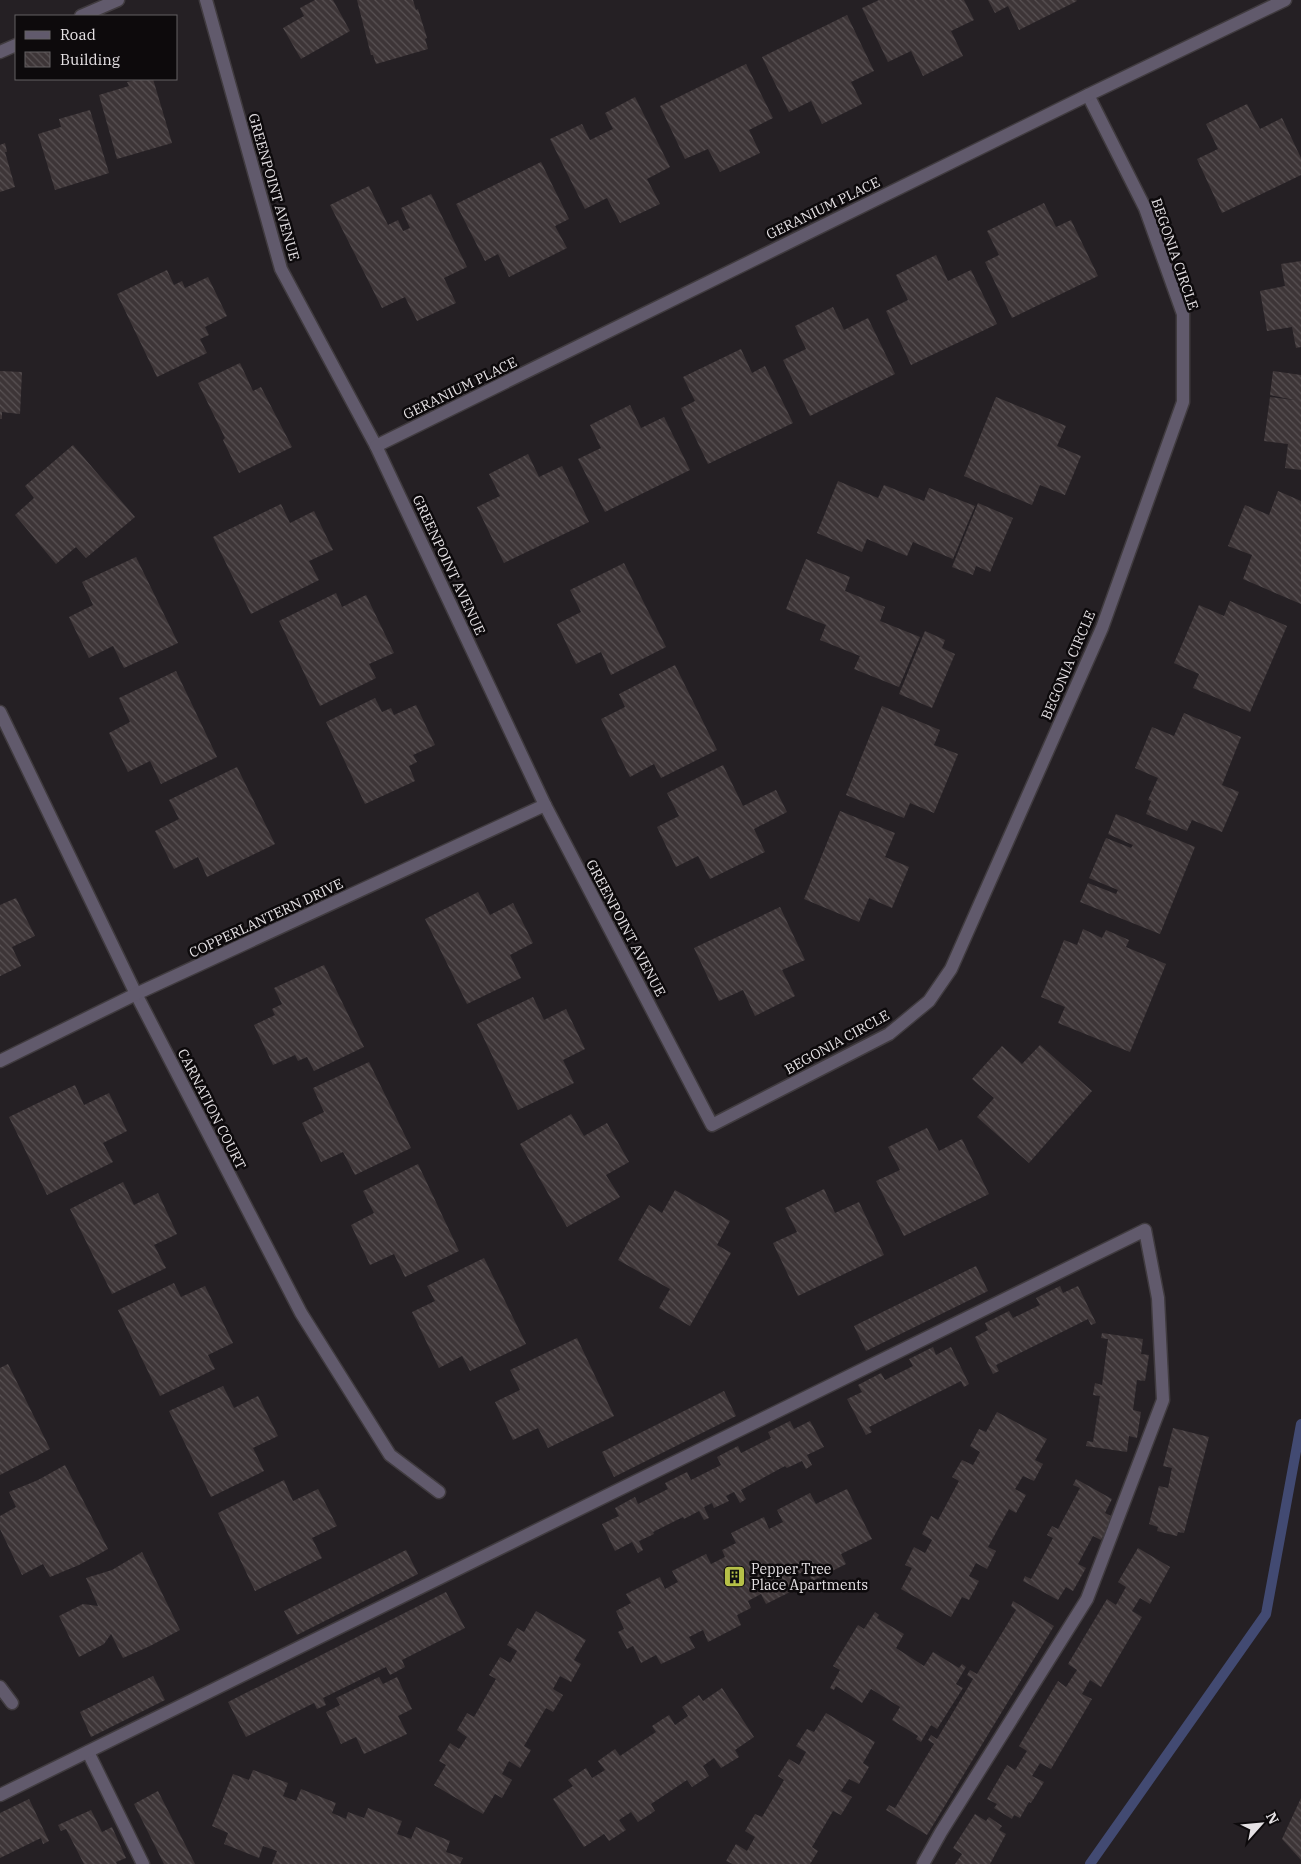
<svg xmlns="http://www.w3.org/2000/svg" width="1301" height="1864" viewBox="0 0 1301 1864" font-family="'IBM Plex Serif',serif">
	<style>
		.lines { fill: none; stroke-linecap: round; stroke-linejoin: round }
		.stream { stroke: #424a72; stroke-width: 10 }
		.building { fill: url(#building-back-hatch) }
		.minor-casing { stroke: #403b3f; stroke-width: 15 }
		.minor { stroke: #615a6c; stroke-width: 12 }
		.labels { text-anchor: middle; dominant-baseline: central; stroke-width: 5; stroke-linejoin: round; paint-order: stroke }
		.street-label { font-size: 14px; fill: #e6e2e5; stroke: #0d0a0c }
		.poi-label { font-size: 14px; fill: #e6e2e5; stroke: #0d0a0c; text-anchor: start }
	</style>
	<defs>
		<pattern id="building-back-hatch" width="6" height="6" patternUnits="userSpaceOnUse" patternTransform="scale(1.25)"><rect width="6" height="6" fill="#3d3537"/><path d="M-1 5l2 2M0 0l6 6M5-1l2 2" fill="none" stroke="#595254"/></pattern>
	</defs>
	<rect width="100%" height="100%" fill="#252024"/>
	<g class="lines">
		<path class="stream" d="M1090,1864L1266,1614L1301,1424"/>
	</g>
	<g class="building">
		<path d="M315,0H333L350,31L301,59L283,28L304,16L300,8Z"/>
		<path d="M357,0H413L416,10L418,9L427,38L425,39L428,49L376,64L373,55H371Z"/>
		<path d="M879,0H964L974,20L951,31L963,56L923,76L911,51L888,62L862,8Z"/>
		<path d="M988,0H1076L1077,1L1019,30L1008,6L995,13Z"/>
		<path d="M847,15L874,71L851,82L862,104L822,124L811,101L789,112L762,57Z"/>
		<path d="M746,64L773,118L749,130L760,153L720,172L708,149L685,159L660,106Z"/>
		<path d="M139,79H153L172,143L117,159L99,95L129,86L127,82Z"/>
		<path d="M635,97L670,167L647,179L660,204L620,223L607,198L585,209L550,139L582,124L590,140L613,129L605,113Z"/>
		<path d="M1247,104L1260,129L1282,118L1301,158V175L1222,213L1197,159L1218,149L1206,124Z"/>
		<path d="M90,110L109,173L55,190L38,134L61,127L59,119Z"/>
		<path d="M5,143L7,152H5L15,187L0,192V145Z"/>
		<path d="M541,162L569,219L555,226L567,248L509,277L498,254L485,261L456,204Z"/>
		<path d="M369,186L388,225L398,220L403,231L410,228L401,208L431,194L467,267L444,278L456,303L417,321L405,297L382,308L330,205Z"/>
		<path d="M1044,203L1056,227L1071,220L1098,276L1012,318L985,262L999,255L987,231Z"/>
		<path d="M936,255L948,281L971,270L997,324L911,365L886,311L908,300L896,275Z"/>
		<path d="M1301,261V347L1296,348L1292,327L1267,331L1260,291L1285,286L1281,264Z"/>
		<path d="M167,270L174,285L182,281L185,288L208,277L227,316L205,327L209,335L200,339L207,353L157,377L117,294Z"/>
		<path d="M833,307L844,330L868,318L895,374L810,416L783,360L806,349L795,326Z"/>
		<path d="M741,349L752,373L765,366L793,423L708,464L681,408L695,401L683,377Z"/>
		<path d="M240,363L253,391L261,387L292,447L239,473L223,440L225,438L198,383Z"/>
		<path d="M0,371L22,372L20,414L2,412V419H0Z"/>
		<path d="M1273,371L1301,375V470L1285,468L1288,444L1264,441L1270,397L1294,400L1270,395Z"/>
		<path d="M996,397L1066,426L1057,446L1081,456L1065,495L1040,485L1032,505L964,476Z"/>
		<path d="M630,405L641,428L664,417L690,470L605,512L578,459L601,448L590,425Z"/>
		<path d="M73,445L135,517L86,558L76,547L56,564L15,515L34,498L25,486Z"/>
		<path d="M528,454L539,477L562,466L589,522L504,563L477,507L500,496L489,474Z"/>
		<path d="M838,481L878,498L884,485L924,501L929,488L975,506L953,559L913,542L907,556L867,539L862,552L817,533Z"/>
		<path d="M1278,491L1301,501V604L1243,579L1252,555L1228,546L1245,505L1269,515Z"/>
		<path d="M978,503L1013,518L990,572L976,566L973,575L952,567Z"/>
		<path d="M281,504L290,523L314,511L333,550L309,561L319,580L251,614L213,537Z"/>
		<path d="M136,557L178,643L124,668L113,646L89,658L69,617L93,605L82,582Z"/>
		<path d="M806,559L850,577L845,591L885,607L880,621L920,637L899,687L854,669L860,656L820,640L826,625L786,609Z"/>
		<path d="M624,563L666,647L611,675L601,652L576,664L557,624L581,612L570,590Z"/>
		<path d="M336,593L342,607L366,595L394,653L369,664L376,678L320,706L279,621Z"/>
		<path d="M1230,601L1287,626L1250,712L1193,688L1199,674L1174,663L1199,605L1224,616Z"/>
		<path d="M925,631L945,640L942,648L955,654L932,708L899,694Z"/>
		<path d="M675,665L717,750L661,778L654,764L630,777L601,719L625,707L619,694Z"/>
		<path d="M176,671L217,757L161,784L150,761L128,772L109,733L130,722L119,698Z"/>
		<path d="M375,698L382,712L391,708L394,715L416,705L435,745L413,755L417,762L409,766L415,781L365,804L326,722Z"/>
		<path d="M882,706L940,730L934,745L958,754L934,813L910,803L904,818L846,795Z"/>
		<path d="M1184,713L1241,737L1222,785L1239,792L1222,832L1192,820L1187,831L1146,814L1151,801L1148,800L1158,778L1135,768L1152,727L1174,736Z"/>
		<path d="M723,765L743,806L776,790L787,812L754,829L765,852L710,879L698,856L676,867L657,827L679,816L667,793Z"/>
		<path d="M237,767L275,844L207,877L198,857L174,869L155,831L179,819L169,800Z"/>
		<path d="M840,811L895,833L885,857L909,867L892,908L869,898L859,922L804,899Z"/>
		<path d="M1116,814L1195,847L1160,934L1080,902L1088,883L1116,894L1118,890L1089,878L1106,838L1131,848L1133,845L1108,834Z"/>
		<path d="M478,892L490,915L513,903L533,943L510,955L521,978L467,1004L425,919Z"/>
		<path d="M16,898L35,936L12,947L21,966L0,976V905Z"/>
		<path d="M780,907L805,960L782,970L795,996L755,1016L743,990L719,1001L694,948Z"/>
		<path d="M1083,929L1102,938L1106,930L1129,940L1126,947L1166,964L1130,1052L1058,1023L1065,1007L1041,997L1064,940L1077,945Z"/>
		<path d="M324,965L364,1047L314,1071L307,1057L298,1061L295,1055L273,1065L254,1025L275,1015L272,1009L282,1004L274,988Z"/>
		<path d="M533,997L544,1020L566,1009L585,1049L563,1060L574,1083L518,1110L477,1024Z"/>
		<path d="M1040,1045L1092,1091L1029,1163L977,1117L994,1098L972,1079L1002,1046L1022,1064Z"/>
		<path d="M369,1062L411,1148L355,1175L343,1152L321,1162L302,1123L324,1112L313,1088Z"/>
		<path d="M75,1085L84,1105L109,1093L127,1131L103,1143L113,1162L47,1195L9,1117Z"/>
		<path d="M571,1114L584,1136L607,1123L629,1162L606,1175L620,1197L567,1227L520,1144Z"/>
		<path d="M927,1128L939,1151L962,1139L989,1194L904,1236L876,1181L900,1170L888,1147Z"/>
		<path d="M418,1164L459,1251L405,1277L394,1254L370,1265L351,1225L374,1213L363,1191Z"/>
		<path d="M123,1182L134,1205L158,1193L177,1234L154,1245L166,1268L112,1294L70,1209Z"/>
		<path d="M824,1189L835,1213L859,1202L884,1255L798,1296L773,1243L797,1232L785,1208Z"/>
		<path d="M675,1190L730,1221L717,1245L731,1253L690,1326L659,1308L670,1289L618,1260L649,1205L662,1213Z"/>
		<path d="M484,1258L526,1344L470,1371L462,1356L439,1368L412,1312L435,1301L427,1286Z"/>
		<path d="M976,1266L988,1291L866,1351L854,1326Z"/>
		<path d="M174,1283L181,1297L205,1286L233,1343L208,1355L215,1369L160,1396L118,1310Z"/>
		<path d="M1060,1286L1063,1293L1078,1286L1096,1323L1091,1325L1088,1319L996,1365L999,1371L993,1374L975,1337L988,1330L985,1323L1009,1311L1013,1318L1040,1305L1036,1298Z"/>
		<path d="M1102,1333L1143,1339L1141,1354L1149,1355L1145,1381L1137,1380L1133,1410L1141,1412L1137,1438L1129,1436L1127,1452L1086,1446L1087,1441L1093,1442L1100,1396L1093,1395L1095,1383L1102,1385L1108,1339L1101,1338Z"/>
		<path d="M577,1338L614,1416L548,1448L538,1428L513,1440L495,1402L520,1390L510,1370Z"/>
		<path d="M933,1347L936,1355L951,1347L969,1384L964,1387L961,1381L869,1427L872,1432L866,1435L847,1399L862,1392L858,1385L881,1373L885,1380L913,1366L909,1359Z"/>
		<path d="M8,1364L50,1449L0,1475V1368Z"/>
		<path d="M223,1386L234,1408L258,1396L278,1436L253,1448L264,1471L211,1497L169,1411Z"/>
		<path d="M724,1391L736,1416L614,1477L602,1452Z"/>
		<path d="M997,1412L1047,1439L1035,1460L1043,1464L1034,1481L1023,1476L1015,1489L1026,1495L1016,1513L1009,1509L988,1547L996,1551L987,1569L976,1563L969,1576L979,1581L969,1600L962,1597L951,1617L901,1589L912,1568L905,1565L914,1547L925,1553L932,1540L922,1534L931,1516L938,1520L959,1481L952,1477L962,1460L973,1465L980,1452L970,1446L979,1429L986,1432Z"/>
		<path d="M790,1421L794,1429L810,1421L824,1447L807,1455L812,1465L806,1469L802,1461L787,1468L785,1466L741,1490L746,1499L740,1503L734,1492L726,1496L729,1501L714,1508L712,1503L704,1507L709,1518L704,1520L699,1511L684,1519L683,1517L653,1532L654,1534L639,1541L643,1550L638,1553L632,1542L615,1551L602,1524L619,1516L615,1508L635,1497L638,1504L668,1489L665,1483L687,1472L691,1480L721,1465L717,1457L738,1446L741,1453L771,1438L768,1432Z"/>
		<path d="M1173,1428L1209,1437L1184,1533L1178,1532L1177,1536L1157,1531L1158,1527L1149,1524L1159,1486L1168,1488L1172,1468L1163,1466Z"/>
		<path d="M65,1465L108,1549L79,1565L50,1577L43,1564L22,1575L0,1529V1516L16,1507L9,1492L38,1480Z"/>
		<path d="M1076,1479L1112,1499L1105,1513L1113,1517L1101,1540L1093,1536L1078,1564L1086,1568L1073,1591L1066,1587L1058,1600L1023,1581L1025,1576L1031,1579L1053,1538L1047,1535L1052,1526L1058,1529L1080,1488L1073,1485Z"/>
		<path d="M284,1480L293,1501L318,1489L337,1526L312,1538L322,1558L255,1591L218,1513Z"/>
		<path d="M847,1489L872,1539L841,1554L846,1564L812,1581L807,1570L794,1576L800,1587L766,1604L761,1594L748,1601L751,1608L737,1615L741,1625L708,1642L703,1630L689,1637L695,1648L661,1664L656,1655L641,1663L633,1646L627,1649L618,1632L624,1629L616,1611L631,1603L626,1594L660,1577L665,1589L678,1582L672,1571L706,1554L711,1564L725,1557L722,1550L736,1543L731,1533L764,1517L769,1529L783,1522L777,1510L810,1493L816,1504Z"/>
		<path d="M1138,1548L1170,1567L1150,1604L1140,1598L1132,1611L1142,1617L1101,1687L1090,1680L1082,1694L1092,1699L1051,1769L1040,1763L1032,1776L1044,1782L1031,1803L1029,1802L1020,1818L1014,1815L1012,1819L994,1808L997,1804L987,1799L1007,1765L1015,1770L1027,1751L1019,1746L1058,1681L1066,1687L1077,1670L1068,1664L1107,1599L1116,1605L1126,1587L1118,1582Z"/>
		<path d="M406,1550L418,1574L297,1635L284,1611Z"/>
		<path d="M142,1552L180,1630L150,1646L123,1658L111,1634L104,1644L79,1657L59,1616L83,1604L98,1606L86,1578L112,1570Z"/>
		<path d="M446,1592L465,1628L402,1660L405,1667L390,1675L386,1667L323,1698L326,1705L317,1709L314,1703L246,1737L228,1702Z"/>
		<path d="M1013,1601L1054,1626L927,1835L886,1810L889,1805L895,1808L934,1744L928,1740L931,1735L937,1739L973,1679L967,1675L970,1670L977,1674L1016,1610L1011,1606Z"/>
		<path d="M536,1611L586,1640L574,1660L581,1664L571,1682L560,1676L553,1689L563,1695L553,1712L546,1708L524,1746L531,1750L520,1768L509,1761L502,1774L512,1780L502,1798L495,1794L483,1814L434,1785L446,1765L439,1761L450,1743L459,1749L467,1737L457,1730L467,1713L474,1717L496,1679L489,1675L500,1657L510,1663L517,1651L507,1645L517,1628L524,1632Z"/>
		<path d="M875,1612L879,1615L877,1618L904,1634L896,1648L924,1666L933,1652L959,1668L962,1664L966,1667L956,1684L963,1688L937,1729L931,1725L921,1742L916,1739L918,1736L892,1720L900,1707L871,1689L862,1703L836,1686L834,1690L830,1688L840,1670L833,1666L858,1625L864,1629Z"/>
		<path d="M153,1676L165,1700L91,1737L80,1712Z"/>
		<path d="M379,1677L383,1684L397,1677L412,1709L398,1716L407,1734L364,1754L356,1737L341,1744L326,1712L340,1705L336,1698Z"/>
		<path d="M722,1688L754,1737L735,1750L739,1757L721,1768L714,1758L703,1766L709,1776L692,1787L687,1780L651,1804L655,1811L638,1822L631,1812L619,1820L626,1830L609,1841L604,1834L584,1847L553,1799L573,1786L568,1780L586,1768L592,1778L605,1770L598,1761L615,1749L620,1756L656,1732L652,1726L669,1715L675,1725L688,1716L682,1707L699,1695L703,1701Z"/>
		<path d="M826,1713L875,1742L863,1763L869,1767L859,1784L849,1779L841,1791L852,1797L841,1815L833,1811L812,1847L818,1851L810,1864H733L726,1861L736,1844L747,1851L755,1837L745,1831L755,1814L762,1817L784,1780L778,1776L789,1759L799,1765L806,1752L796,1746L807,1729L814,1732Z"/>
		<path d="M253,1770L288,1783L283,1796L296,1801L301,1789L336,1803L332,1813L346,1819L348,1812L364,1818L368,1808L402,1821L397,1834L411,1839L416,1827L450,1841L446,1852L463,1858L460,1864H272L277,1851L263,1846L259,1858L224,1844L228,1833L212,1826L233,1774L249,1780Z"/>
		<path d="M158,1791L195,1864H164L134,1804Z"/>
		<path d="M1301,1798V1860L1282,1839Z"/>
		<path d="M29,1799L49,1841L43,1844L41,1838L0,1858V1813Z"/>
		<path d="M91,1810L102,1832L112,1827L126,1858L116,1862L117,1864H84L66,1829L61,1831L58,1825Z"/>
		<path d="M975,1814L986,1821L989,1817L1002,1826L999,1830L1006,1834L990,1864H955L962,1854L953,1848Z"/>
	</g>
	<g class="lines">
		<defs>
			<g id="minor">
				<path d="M206,0L281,269L376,446L545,805L712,1125L889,1034L929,1001L951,969L1102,628L1183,402V314L1145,208L1088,95"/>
				<path d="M81,16L118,0"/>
				<path d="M0,52L16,45"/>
				<path d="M376,446L1088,95L1285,0"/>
				<path d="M0,712L136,994L301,1313L390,1455L439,1492"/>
				<path d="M0,1061L136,994L545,805"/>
				<path d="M0,1687L12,1703"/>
				<path d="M88,1752L143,1864"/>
				<path d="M0,1795L1145,1230L1158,1298L1163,1400L1087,1599L941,1832L923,1864"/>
			</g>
		</defs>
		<use href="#minor" class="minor-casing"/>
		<use href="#minor" class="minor"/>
	</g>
	<defs>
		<symbol id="building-square" viewBox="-11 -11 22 22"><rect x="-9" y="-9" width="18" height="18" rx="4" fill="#b6c148" stroke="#0d0a0c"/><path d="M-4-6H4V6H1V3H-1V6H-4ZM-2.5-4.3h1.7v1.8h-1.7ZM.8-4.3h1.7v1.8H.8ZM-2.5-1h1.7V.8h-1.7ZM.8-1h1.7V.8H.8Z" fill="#111"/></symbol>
	</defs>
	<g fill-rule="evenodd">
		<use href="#building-square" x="722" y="1564" width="25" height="25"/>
	</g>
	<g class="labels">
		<g class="street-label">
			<text transform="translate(274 187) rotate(74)">GREENPOINT AVENUE</text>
			<text transform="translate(823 208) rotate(-26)">GERANIUM PLACE</text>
			<text transform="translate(1175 254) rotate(71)">BEGONIA CIRCLE</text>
			<text transform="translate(460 388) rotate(-26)">GERANIUM PLACE</text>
			<text transform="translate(449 565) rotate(65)">GREENPOINT AVENUE</text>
			<text transform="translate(1068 665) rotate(-67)">BEGONIA CIRCLE</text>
			<text transform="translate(266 918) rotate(-25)">COPPERLANTERN DRIVE</text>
			<text transform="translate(626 928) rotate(62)">GREENPOINT AVENUE</text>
			<text transform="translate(837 1042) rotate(-29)">BEGONIA CIRCLE</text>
			<text transform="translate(212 1109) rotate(63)">CARNATION COURT</text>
		</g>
		<g class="poi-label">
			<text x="751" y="1569">Pepper Tree<tspan x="751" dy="16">Place Apartments</tspan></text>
		</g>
	</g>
	<rect x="15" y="15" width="162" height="65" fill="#0d0a0c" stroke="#646063"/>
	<rect x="25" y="31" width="25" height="8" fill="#615a6c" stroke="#646063"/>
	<text x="60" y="40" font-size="15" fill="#e6e2e5">Road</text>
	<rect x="25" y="52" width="25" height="15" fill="url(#building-back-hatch)" stroke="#646063"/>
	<text x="60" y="65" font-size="15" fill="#e6e2e5">Building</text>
	<g transform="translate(1261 1824) rotate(63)" stroke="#0d0a0c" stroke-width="4" paint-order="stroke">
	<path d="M0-4L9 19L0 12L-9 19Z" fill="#e6e2e5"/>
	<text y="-8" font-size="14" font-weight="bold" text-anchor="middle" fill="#e6e2e5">N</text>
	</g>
</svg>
